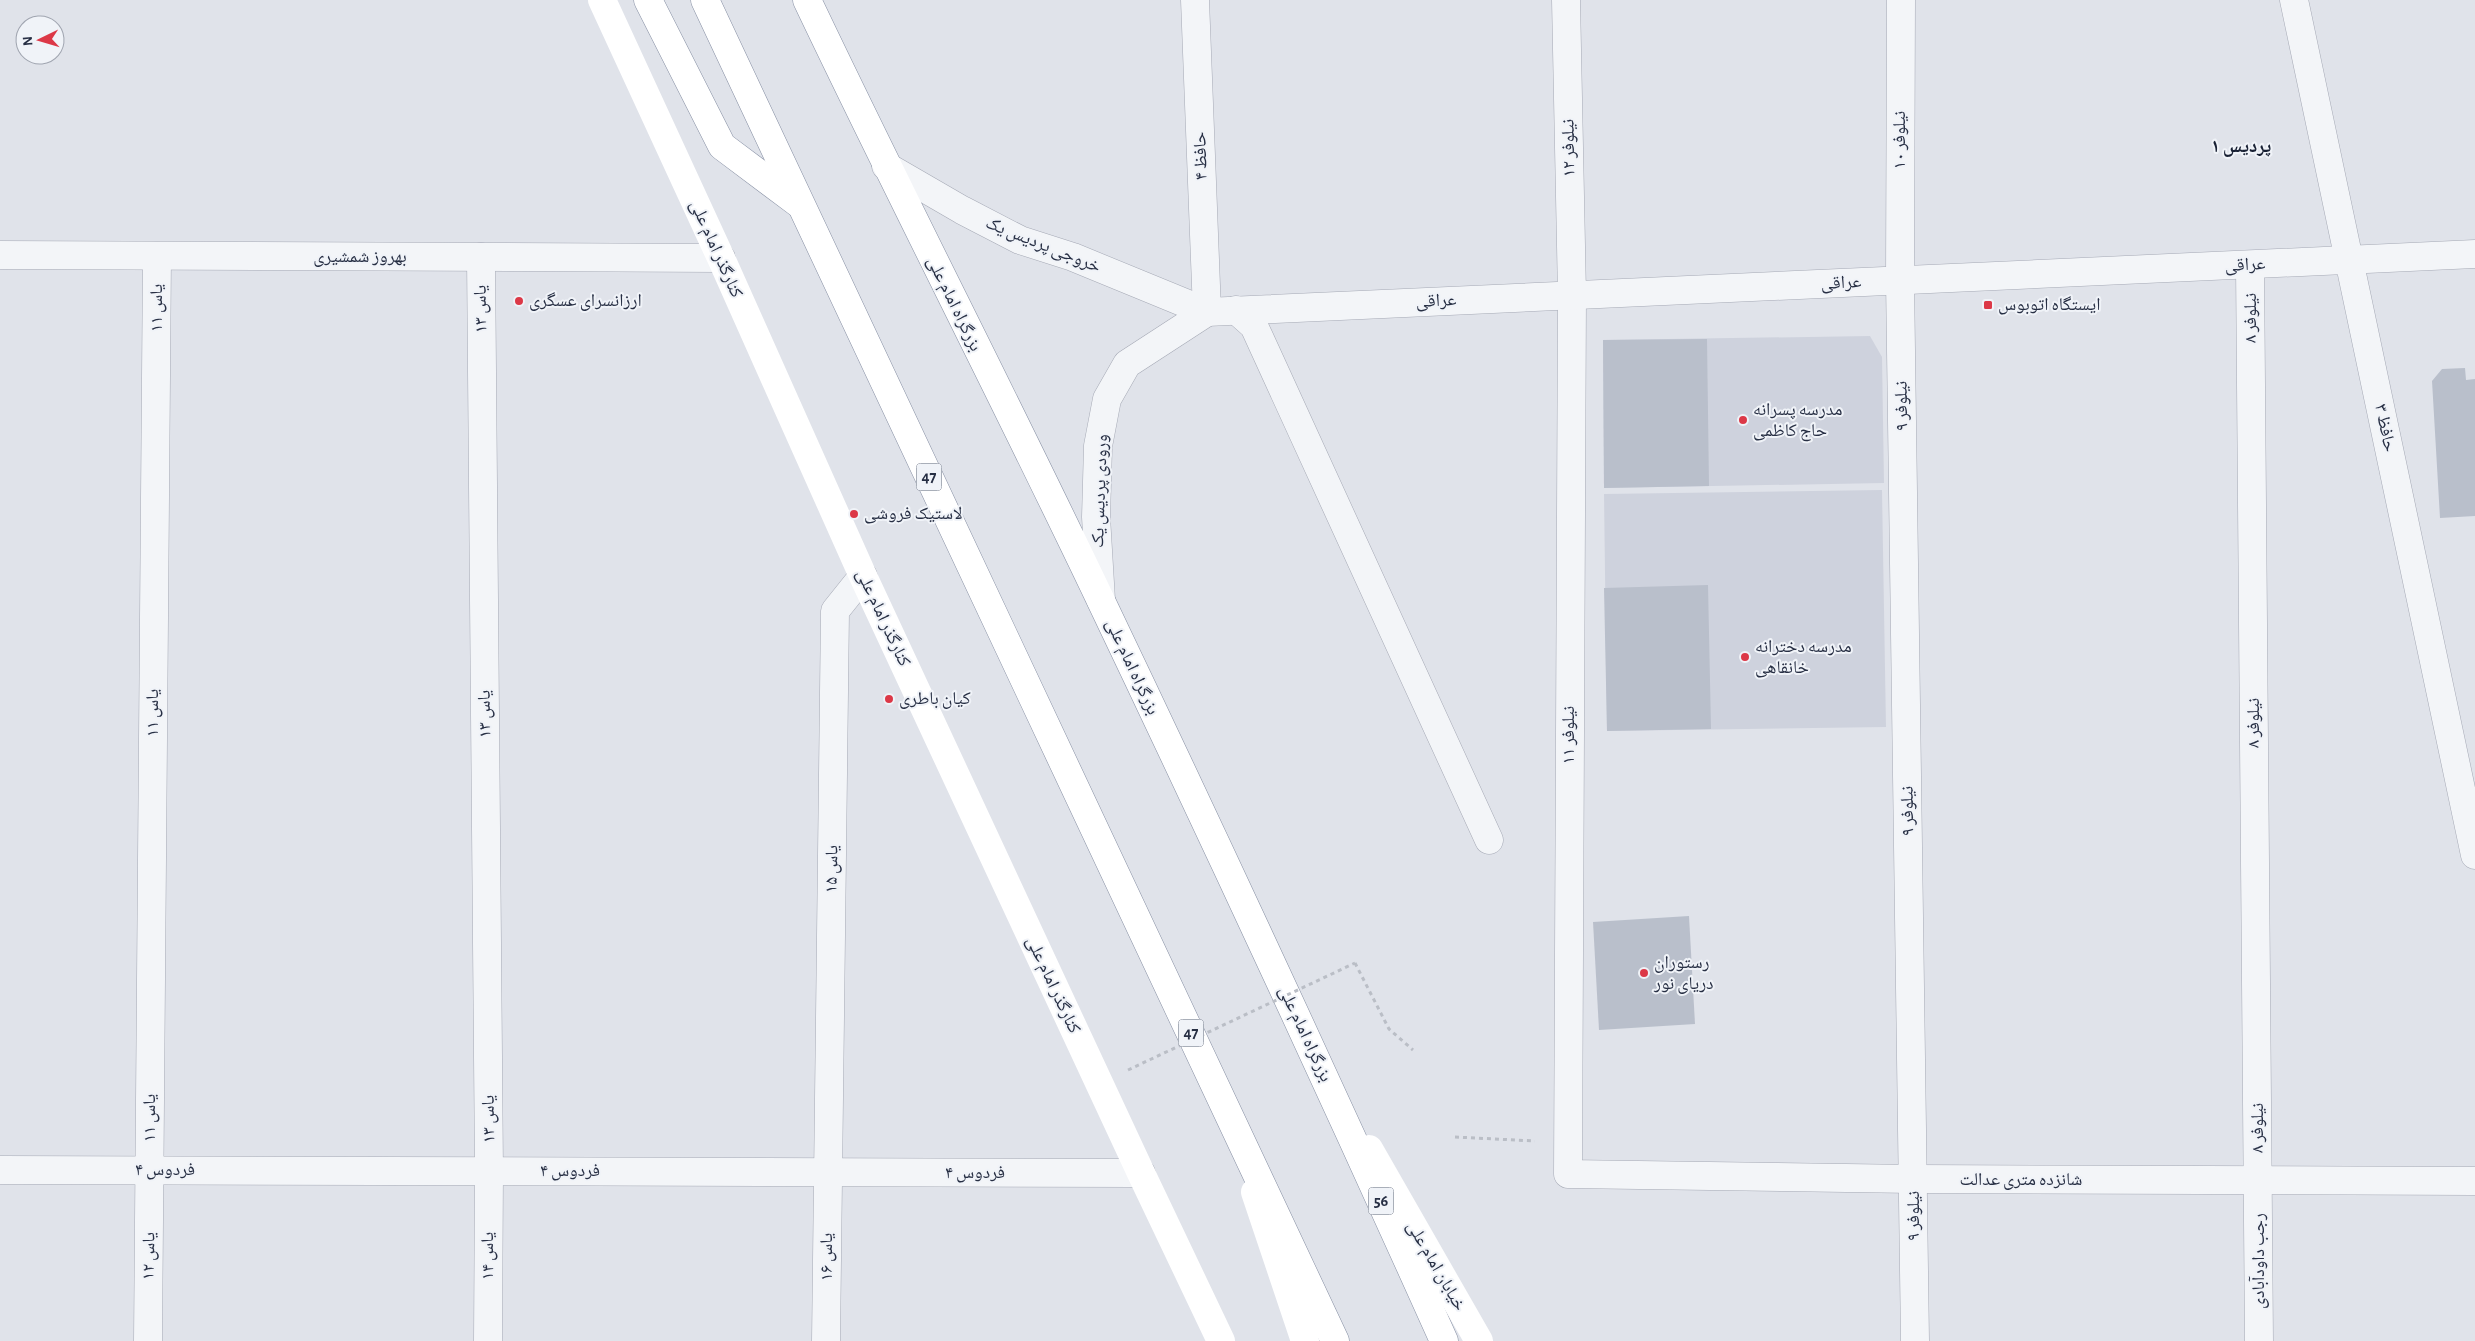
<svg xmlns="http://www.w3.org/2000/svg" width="2475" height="1341" viewBox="0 0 2475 1341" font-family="'Alegreya Sans','Noto Naskh Arabic',sans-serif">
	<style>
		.built { fill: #ced2dd }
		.building { fill: #b9bfcb }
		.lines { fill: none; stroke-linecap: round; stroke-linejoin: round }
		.minor-casing { stroke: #a5a9b5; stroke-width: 29 }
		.tertiary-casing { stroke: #a5a9b5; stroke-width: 29 }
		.trunk-casing { stroke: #868fa3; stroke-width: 29 }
		.path { stroke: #babec6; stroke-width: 3; stroke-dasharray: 4 4; stroke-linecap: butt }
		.minor { stroke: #f3f5f8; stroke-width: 28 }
		.tertiary { stroke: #f3f5f8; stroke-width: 28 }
		.secondary { stroke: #fff; stroke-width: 28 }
		.trunk { stroke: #fff; stroke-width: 28 }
		.path-bridge { stroke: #babec6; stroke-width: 3; stroke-dasharray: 4 4; stroke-linecap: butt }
		.poi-dot { fill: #dc3847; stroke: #f0f3f8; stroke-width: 2 }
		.labels { text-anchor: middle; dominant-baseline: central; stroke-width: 4; stroke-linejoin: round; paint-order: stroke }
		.shield { fill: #f0f3f8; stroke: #636a7a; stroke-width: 1 }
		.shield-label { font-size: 16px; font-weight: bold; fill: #272f44 }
		.street-label { font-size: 18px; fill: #272f44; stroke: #f0f3f8 }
		.poi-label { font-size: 18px; fill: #272f44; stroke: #f0f3f8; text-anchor: start }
		.neighbourhood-label { font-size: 19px; font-weight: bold; fill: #192134; stroke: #f0f3f8 }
	</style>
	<rect width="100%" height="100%" fill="#e0e3ea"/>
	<g class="built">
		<path d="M1870,336L1882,357L1884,483L1604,488L1603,340Z"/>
		<path d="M1882,490L1886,727L1607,731L1604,494Z"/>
	</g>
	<g class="building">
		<path d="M1707,339L1709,486L1604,488L1603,340Z"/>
		<path d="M2465,368L2466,380L2475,379V516L2440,518L2432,381L2442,369Z"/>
		<path d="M1708,585L1711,729L1607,731L1604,588Z"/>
		<path d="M1689,916L1695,1024L1599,1030L1593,922Z"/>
	</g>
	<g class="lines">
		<defs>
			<g id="minor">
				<path d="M1195,0L1207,312"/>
				<path d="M1566,0L1572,295L1568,1174L1914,1179L2475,1181"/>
				<path d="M1901,0L1900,280L1915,1341"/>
				<path d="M481,257L489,1171L488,1341"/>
				<path d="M2250,265L2259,1341"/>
				<path d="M1236,310L1254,326L1489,840"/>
				<path d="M148,1341L157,256"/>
				<path d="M826,1341L835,611L863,576"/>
			</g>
			<g id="tertiary">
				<path d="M2294,0L2475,855"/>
				<path d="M886,166L962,210L1020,240L1073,257L1207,312L2475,254"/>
				<path d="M0,255L721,258"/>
				<path d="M1101,600L1096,517L1098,446L1107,399L1127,364L1207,312"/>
				<path d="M0,1170L1141,1173"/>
			</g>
			<g id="trunk">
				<path d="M648,0L722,146L798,203"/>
				<path d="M705,0L1335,1341"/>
				<path d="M807,0C903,202 1006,401 1102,603C1219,848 1333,1094 1444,1341"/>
			</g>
		</defs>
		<use href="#minor" class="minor-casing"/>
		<use href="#tertiary" class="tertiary-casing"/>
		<use href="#trunk" class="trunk-casing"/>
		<g class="path">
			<path d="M1355,963L1389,1029L1413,1050"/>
			<path d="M1455,1137L1535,1141"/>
		</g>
		<use href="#minor" class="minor"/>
		<use href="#tertiary" class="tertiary"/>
		<g class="secondary">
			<path d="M602,0L721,258L863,576L1141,1173L1221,1341"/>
			<path d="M1369,1149L1479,1341"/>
			<path d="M1255,1192L1305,1341"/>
		</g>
		<use href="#trunk" class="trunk"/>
		<path class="path-bridge" d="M1128,1070L1355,963"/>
	</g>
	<g class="poi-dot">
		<circle cx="519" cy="301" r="5"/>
		<rect x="1983" y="300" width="10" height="10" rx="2.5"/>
		<circle cx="1743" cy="420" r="5"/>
		<circle cx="854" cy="514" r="5"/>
		<circle cx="1745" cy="657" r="5"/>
		<circle cx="889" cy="699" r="5"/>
		<circle cx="1644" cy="973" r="5"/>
	</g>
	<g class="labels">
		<g class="shield">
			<rect x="916.5" y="463.5" width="25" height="27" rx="4"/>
			<rect x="1178.5" y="1019.5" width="25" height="27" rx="4"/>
			<rect x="1368.5" y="1187.5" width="25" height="27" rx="4"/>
		</g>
		<g class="shield-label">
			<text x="929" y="477">47</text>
			<text x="1191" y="1033">47</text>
			<text x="1381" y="1201">56</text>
		</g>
		<g class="street-label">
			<text transform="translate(1900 140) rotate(-90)">نیلوفر ۱۰</text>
			<text transform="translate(1569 148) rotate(-91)">نیلوفر ۱۲</text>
			<text transform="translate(1201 156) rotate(-92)">حافظ ۴</text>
			<text transform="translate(1043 245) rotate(22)">خروجی پردیس یک</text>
			<text transform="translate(716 249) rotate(66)">کنارگذر امام علی</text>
			<text x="360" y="257">بهروز شمشیری</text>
			<text transform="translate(2245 265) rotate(-3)">عراقی</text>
			<text transform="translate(1841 283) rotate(-3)">عراقی</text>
			<text transform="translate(1436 301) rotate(-3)">عراقی</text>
			<text transform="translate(954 304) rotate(64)">بزرگراه امام علی</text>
			<text transform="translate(157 308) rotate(-90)">یاس ۱۱</text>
			<text transform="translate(481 309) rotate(-91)">یاس ۱۳</text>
			<text transform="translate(2251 318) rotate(-90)">نیلوفر ۸</text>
			<text transform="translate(1902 406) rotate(-91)">نیلوفر ۹</text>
			<text transform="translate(2385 428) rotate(78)">حافظ ۳</text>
			<text transform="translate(1100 491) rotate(-88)">ورودی پردیس یک</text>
			<text transform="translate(883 618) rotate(65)">کنارگذر امام علی</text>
			<text transform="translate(1132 667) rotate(65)">بزرگراه امام علی</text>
			<text transform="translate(153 713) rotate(-90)">یاس ۱۱</text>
			<text transform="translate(485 714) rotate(-91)">یاس ۱۳</text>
			<text transform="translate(2254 723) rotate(-90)">نیلوفر ۸</text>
			<text transform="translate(1569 735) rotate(-90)">نیلوفر ۱۱</text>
			<text transform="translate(1908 811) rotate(-91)">نیلوفر ۹</text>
			<text transform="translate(832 869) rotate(-89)">یاس ۱۵</text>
			<text transform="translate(1053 985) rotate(65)">کنارگذر امام علی</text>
			<text transform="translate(1305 1034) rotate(65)">بزرگراه امام علی</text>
			<text transform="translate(150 1118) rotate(-90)">یاس ۱۱</text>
			<text transform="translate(489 1119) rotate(-91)">یاس ۱۳</text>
			<text transform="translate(2258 1128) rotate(-90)">نیلوفر ۸</text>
			<text x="165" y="1170">فردوس ۴</text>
			<text x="570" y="1171">فردوس ۴</text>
			<text x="975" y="1173">فردوس ۴</text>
			<text x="2021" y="1180">شانزده متری عدالت</text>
			<text transform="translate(1914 1216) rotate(-90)">نیلوفر ۹</text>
			<text transform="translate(149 1256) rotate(-89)">یاس ۱۲</text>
			<text transform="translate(488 1256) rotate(-90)">یاس ۱۴</text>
			<text transform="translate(827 1257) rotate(-90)">یاس ۱۶</text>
			<text transform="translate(2259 1261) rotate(-90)">رجب داودآبادی</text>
			<text transform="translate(1436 1266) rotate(60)">خیابان امام علی</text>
		</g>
		<g class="poi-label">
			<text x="529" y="301">ارزانسرای عسگری</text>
			<text x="1998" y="305">ایستگاه اتوبوس</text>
			<text x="1753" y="410">مدرسه پسرانه<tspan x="1753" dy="21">حاج کاظمی</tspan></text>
			<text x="864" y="514">لاستیک فروشی</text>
			<text x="1755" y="647">مدرسه دخترانه<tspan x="1755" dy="21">خانقاهی</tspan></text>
			<text x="899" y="699">کیان باطری</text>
			<text x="1654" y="963">رستوران<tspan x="1654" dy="21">دریای نور</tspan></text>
		</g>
		<g class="neighbourhood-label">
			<text x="2241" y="146">پردیس ۱</text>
		</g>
	</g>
	<g transform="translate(40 40) rotate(265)"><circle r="24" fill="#f0f3f8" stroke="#a0a5b0"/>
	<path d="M0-4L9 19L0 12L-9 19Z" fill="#dc3847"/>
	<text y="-8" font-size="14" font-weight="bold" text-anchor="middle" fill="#272f44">N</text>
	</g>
</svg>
